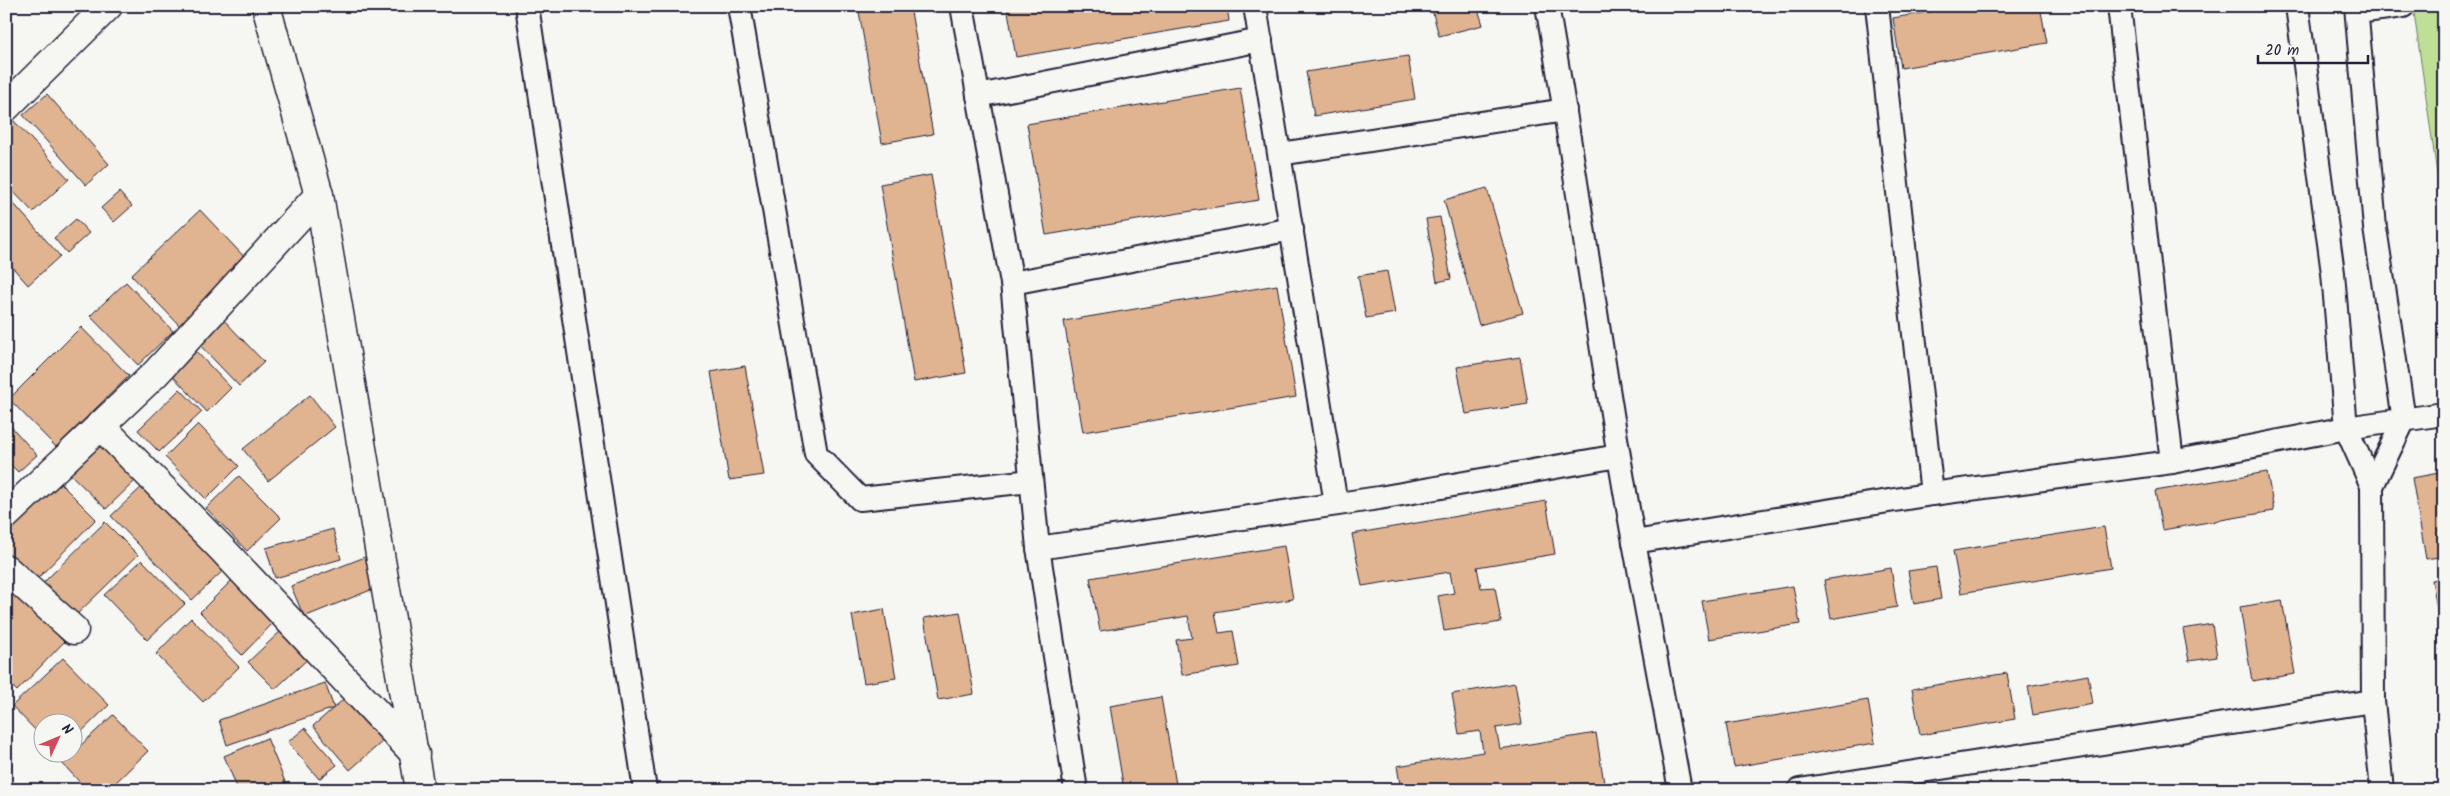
<svg xmlns="http://www.w3.org/2000/svg" width="2450" height="796" viewBox="0 0 2450 796" font-family="Kalam,sans-serif">
	<style>
		.green { fill: #bfde96; stroke: #708068 }
		.building { fill: #e0b391; stroke: #22223b }
		.lines { fill: none; stroke-linecap: round; stroke-linejoin: round }
		.service-casing { stroke: #22223b; stroke-width: 26 }
		.minor-casing { stroke: #22223b; stroke-width: 31 }
		.secondary-casing { stroke: #22223b; stroke-width: 31 }
		.service { stroke: #f6f6f2; stroke-width: 22 }
		.minor { stroke: #f6f6f2; stroke-width: 28 }
		.secondary { stroke: #f6f6f2; stroke-width: 28 }
	</style>
	<rect width="100%" height="100%" fill="#f6f6f2"/>
	<filter id="ink" filterUnits="userSpaceOnUse"><feTurbulence type="fractalNoise" baseFrequency=".02" numOctaves="2"/><feDisplacementMap in="SourceGraphic" scale="10" xChannelSelector="R" yChannelSelector="G"/><feConvolveMatrix kernelMatrix="1 2 1 2 8 2 1 2 1" color-interpolation-filters="sRGB"/></filter>
	<g filter="url(#ink)">
		<path class="green" d="M2413,6H2444V223Z"/>
		<g class="building">
			<path d="M858,6H910L933,134L882,143Z"/>
			<path d="M1007,6H1227L1229,21L1016,57Z"/>
			<path d="M1431,6H1477L1483,25L1439,36Z"/>
			<path d="M1964,6H2040L2047,43L1901,68L1893,18Z"/>
			<path d="M1408,56L1415,99L1314,116L1306,72Z"/>
			<path d="M1240,88L1259,200L1046,235L1027,124Z"/>
			<path d="M47,94L109,164L86,185L23,115Z"/>
			<path d="M14,121L69,179L33,212L6,184V128Z"/>
			<path d="M931,175L966,373L914,382L880,184Z"/>
			<path d="M1487,188L1523,313L1479,325L1444,200Z"/>
			<path d="M119,192L132,206L114,222L101,208Z"/>
			<path d="M7,196L60,256L28,285L6,260Z"/>
			<path d="M200,210L249,262L181,327L131,275Z"/>
			<path d="M1440,217L1451,279L1437,282L1426,219Z"/>
			<path d="M76,219L89,233L67,253L54,238Z"/>
			<path d="M1387,271L1395,313L1366,318L1358,276Z"/>
			<path d="M126,282L173,331L138,365L90,316Z"/>
			<path d="M1277,285L1296,397L1083,432L1064,321Z"/>
			<path d="M220,316L264,362L239,386L195,340Z"/>
			<path d="M81,327L129,376L56,447L9,399Z"/>
			<path d="M191,346L231,388L207,412L166,369Z"/>
			<path d="M1520,357L1528,404L1466,414L1457,367Z"/>
			<path d="M745,366L764,475L729,480L711,372Z"/>
			<path d="M180,389L202,412L159,452L138,430Z"/>
			<path d="M310,395L335,427L268,481L243,449Z"/>
			<path d="M6,421L37,455L18,472L6,460Z"/>
			<path d="M198,424L239,466L206,499L165,457Z"/>
			<path d="M96,433L140,476L106,509L63,467Z"/>
			<path d="M2267,472L2274,511L2162,530L2155,491Z"/>
			<path d="M2444,472V556L2426,559L2412,478Z"/>
			<path d="M239,476L281,518L247,551L206,508Z"/>
			<path d="M54,477L96,519L33,583L6,556V526Z"/>
			<path d="M146,483L227,567L192,600L111,516Z"/>
			<path d="M1546,501L1555,554L1477,567L1481,588L1495,587L1501,622L1444,631L1438,596L1454,593L1450,572L1362,586L1352,534Z"/>
			<path d="M105,522L138,555L74,617L42,584Z"/>
			<path d="M2104,527L2111,568L1961,593L1953,551Z"/>
			<path d="M333,529L341,559L275,578L266,548Z"/>
			<path d="M1284,546L1293,599L1215,612L1219,633L1233,631L1239,666L1182,675L1176,640L1192,638L1188,616L1100,631L1090,578Z"/>
			<path d="M365,557L378,587L304,617L291,586Z"/>
			<path d="M142,560L185,604L147,640L104,595Z"/>
			<path d="M1936,567L1941,599L1914,604L1908,571Z"/>
			<path d="M1891,568L1897,607L1831,619L1824,580Z"/>
			<path d="M236,576L278,618L242,655L200,612Z"/>
			<path d="M2444,578V638H2442L2432,580Z"/>
			<path d="M1793,586L1800,624L1709,639L1702,601Z"/>
			<path d="M15,593L64,642L17,691L6,680V602Z"/>
			<path d="M2282,600L2295,674L2252,681L2240,607Z"/>
			<path d="M884,609L896,678L864,683L852,615Z"/>
			<path d="M960,612L974,694L938,700L924,618Z"/>
			<path d="M191,618L239,667L203,702L156,654Z"/>
			<path d="M2212,624L2217,657L2189,661L2183,629Z"/>
			<path d="M284,628L311,656L275,689L248,662Z"/>
			<path d="M2440,649H2444V673Z"/>
			<path d="M63,658L109,705L72,741V724H42V737L12,706Z"/>
			<path d="M2007,673L2015,719L1920,735L1912,689Z"/>
			<path d="M2088,675L2093,704L2033,715L2028,686Z"/>
			<path d="M325,683L334,708L227,745L219,720Z"/>
			<path d="M1515,683L1522,724L1496,728L1500,749L1596,733L1605,789L1401,790L1397,766L1483,752L1480,731L1459,734L1452,694Z"/>
			<path d="M1161,697L1177,790H1124L1110,706Z"/>
			<path d="M345,698L383,741L350,770L313,726Z"/>
			<path d="M1868,700L1875,743L1734,767L1726,724Z"/>
			<path d="M113,715L148,751L108,790H87L62,763Z"/>
			<path d="M305,728L337,765L319,779L288,742Z"/>
			<path d="M267,738L288,789L238,790L224,756Z"/>
		</g>
		<g class="lines">
			<defs>
				<g id="service">
					<path d="M527,6L645,790"/>
					<path d="M739,6L816,454L860,499L1031,481"/>
					<path d="M962,6L1012,283L1038,548L1379,498L1618,456"/>
					<path d="M1255,6L1336,504"/>
					<path d="M1547,6C1579,184 1601,364 1634,542"/>
					<path d="M1877,6L1932,494"/>
					<path d="M2119,6L2172,462"/>
					<path d="M2297,6L2333,273L2346,428L2372,486L2373,701L2382,790"/>
					<path d="M2356,6L2375,228L2404,420L2372,486"/>
					<path d="M2357,12L2403,6"/>
					<path d="M978,96L1261,40"/>
					<path d="M1280,154L1565,110"/>
					<path d="M1012,283L1292,229"/>
					<path d="M1038,548L1076,790"/>
					<path d="M1680,790L1634,542L1932,494L2172,462L2346,428L2444,414"/>
					<path d="M1799,790L2373,701"/>
				</g>
				<g id="minor">
					<path d="M266,6L319,195L420,790"/>
					<path d="M100,425L221,548L415,754"/>
					<path d="M6,515L156,373L319,195"/>
					<path d="M6,569L74,630"/>
				</g>
				<path id="secondary" d="M6,107L108,6"/>
			</defs>
			<use href="#service" class="service-casing"/>
			<use href="#minor" class="minor-casing"/>
			<use href="#secondary" class="secondary-casing"/>
			<use href="#service" class="service"/>
			<use href="#minor" class="minor"/>
			<use href="#secondary" class="secondary"/>
		</g>
	</g>
	<rect width="2450" height="796" fill="none" stroke="#f6f6f2" stroke-width="25"/>
	<rect x="12" y="12" width="2425" height="771" fill="none" stroke="#22223b" stroke-width="2" filter="url(#ink)"/>
	<g transform="translate(58 738) rotate(46)"><circle r="24" fill="#f6f6f2" stroke="#a1a1a9"/>
	<path d="M0-4L9 19L0 12L-9 19Z" fill="#d1495b"/>
	<text y="-8" font-size="14" font-weight="bold" text-anchor="middle" fill="#22223b">N</text>
	</g>
	<path d="M2258 55v8h110v-8" fill="none" stroke="#22223b" stroke-width="2.5"/>
	<text x="2265" y="55" font-size="15" fill="#22223b" stroke="#f6f6f2" stroke-width="4" paint-order="stroke">20 m</text>
</svg>
